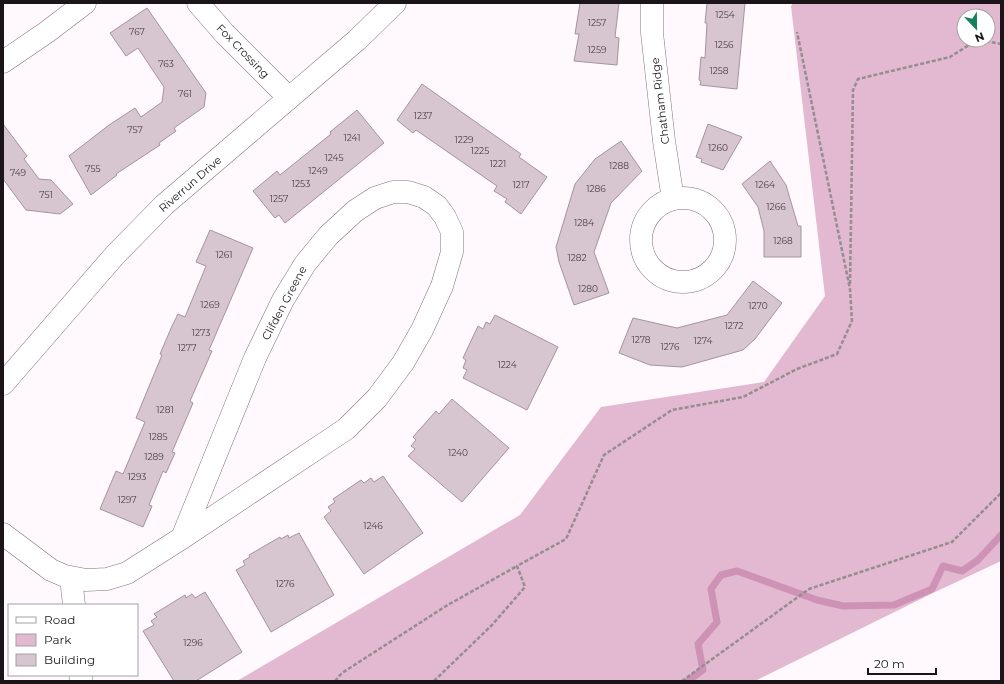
<svg xmlns="http://www.w3.org/2000/svg" width="1004" height="684" viewBox="0 0 1004 684" font-family="Montserrat,sans-serif">
	<style>
		.green { fill: #e2b9d0; fill-rule: evenodd }
		.lines { fill: none; stroke-linecap: round; stroke-linejoin: round }
		.stream { stroke: #cd92b5; stroke-width: 7 }
		.building { fill: #d7c5cf; stroke: #a5949d }
		.minor-casing { stroke: #83737c; stroke-width: 23 }
		.path { stroke: #948d91; stroke-width: 2.5; stroke-dasharray: 4 2; stroke-linecap: butt }
		.minor { stroke: #fff; stroke-width: 22 }
		.labels { text-anchor: middle; dominant-baseline: central; stroke-width: 3.5; stroke-linejoin: round; paint-order: stroke }
		.number-label { font-size: 9px; fill: #4a4146 }
		.street-label { font-size: 11px; fill: #1b1519; stroke: #fff }
	</style>
	<rect width="100%" height="100%" fill="#fff8fc"/>
	<path class="green" d="M793,3H1001V561L933,593L755,681H237L520,515L601,407L764,382L825,296L791,6ZM964,16H988V40H964Z"/>
	<g class="lines">
		<path class="stream" d="M688,681L703,670L698,644L717,622L711,589L721,575L737,571L817,600L843,606L894,605L932,589L943,566L962,571L978,560L1001,535"/>
	</g>
	<g class="building">
		<path d="M580,3H619L615,37L619,38L617,65L574,61L579,34H575Z"/>
		<path d="M707,3H745L737,89L700,85L701,81L699,80L701,57L705,58L707,23H705Z"/>
		<path d="M147,8L206,93L204,107L174,128L176,131L159,143L160,145L116,174L117,175L91,195L69,156L109,125L135,108L141,117L162,102L164,87L138,48L126,56L110,33Z"/>
		<path d="M422,84L521,154L519,157L547,177L521,214L505,202L507,199L494,191L497,186L416,130L413,133L397,120Z"/>
		<path d="M357,110L384,143L285,223L279,215L275,218L253,191L277,171L280,175L331,134L330,132Z"/>
		<path d="M3,124L27,156L24,159L39,179L51,180L73,204L60,214L26,210L3,179Z"/>
		<path d="M708,124L742,137L723,170L701,162L702,159L696,157Z"/>
		<path d="M621,141L642,171L611,203L594,252L609,293L574,305L559,262L556,247L575,184L595,159Z"/>
		<path d="M770,161L786,185L798,226H801V257H764V231L758,207L742,184Z"/>
		<path d="M210,230L253,248L209,350L212,351L190,401L193,403L172,452L175,453L166,473L163,471L149,505L152,506L143,527L100,509L116,471L123,474L145,422L136,418L162,355L160,354L172,326L178,314L185,317L206,266L196,262Z"/>
		<path d="M753,281L782,303L755,339L743,350L682,367L650,365L619,353L633,318L677,328L727,315Z"/>
		<path d="M495,315L558,347L527,410L463,378L467,370L463,368L466,360L463,358L478,326L483,329L486,322L490,324Z"/>
		<path d="M452,399L509,448L462,502L408,456L415,449L411,446L416,440L413,437L436,411L439,414Z"/>
		<path d="M383,476L423,533L364,574L324,517L331,511L328,507L335,502L333,499L361,480L364,483L371,478L374,482Z"/>
		<path d="M299,533L334,595L271,632L236,570L245,565L243,561L250,557L249,555L280,537L281,539L288,535L289,538Z"/>
		<path d="M205,592L242,652L196,681H174L143,631L154,625L151,621L157,617L154,614L185,595L186,598L192,594L195,598Z"/>
	</g>
	<g class="lines">
		<defs>
			<g id="minor">
				<path d="M198,3L225,34L289,98"/>
				<path d="M652,3V33L664,141L673,199"/>
				<path d="M3,62L47,32L85,3"/>
				<circle cx="683" cy="240" r="42"/>
				<path d="M3,384L115,255L164,205L357,40L395,3"/>
				<path d="M3,534L51,570L65,576L86,580L107,579L127,573L182,538L346,429L377,398L403,363L422,330L442,286L452,252V232L445,217L437,206L424,197L408,192H393L375,198L355,211L328,236L305,264L283,300L255,358L182,538"/>
				<path d="M71,578L74,605"/>
				<path d="M81,675V681"/>
			</g>
		</defs>
		<use href="#minor" class="minor-casing"/>
		<g class="path">
			<path d="M980,40L1001,44"/>
			<path d="M850,284L853,90L858,79L950,57L977,40"/>
			<path d="M335,681L342,673L446,606L517,566"/>
			<path d="M434,681L492,625L525,587L517,566L566,539L604,455L672,410L743,397L797,369L837,354L852,321L850,289L797,32"/>
			<path d="M682,681L809,589L952,542L1001,493"/>
		</g>
		<use href="#minor" class="minor"/>
	</g>
	<g class="labels">
		<g class="number-label">
			<text x="725" y="14">1254</text>
			<text x="597" y="22">1257</text>
			<text x="137" y="31">767</text>
			<text x="724" y="44">1256</text>
			<text x="597" y="49">1259</text>
			<text x="166" y="63">763</text>
			<text x="719" y="70">1258</text>
			<text x="185" y="93">761</text>
			<text x="423" y="115">1237</text>
			<text x="135" y="129">757</text>
			<text x="352" y="137">1241</text>
			<text x="464" y="139">1229</text>
			<text x="718" y="147">1260</text>
			<text x="480" y="150">1225</text>
			<text x="334" y="157">1245</text>
			<text x="498" y="163">1221</text>
			<text x="619" y="165">1288</text>
			<text x="93" y="168">755</text>
			<text x="318" y="170">1249</text>
			<text x="18" y="172">749</text>
			<text x="301" y="183">1253</text>
			<text x="521" y="184">1217</text>
			<text x="765" y="184">1264</text>
			<text x="596" y="188">1286</text>
			<text x="46" y="194">751</text>
			<text x="279" y="198">1257</text>
			<text x="776" y="206">1266</text>
			<text x="584" y="222">1284</text>
			<text x="783" y="240">1268</text>
			<text x="224" y="254">1261</text>
			<text x="577" y="257">1282</text>
			<text x="588" y="288">1280</text>
			<text x="210" y="304">1269</text>
			<text x="758" y="305">1270</text>
			<text x="734" y="325">1272</text>
			<text x="201" y="332">1273</text>
			<text x="641" y="339">1278</text>
			<text x="703" y="340">1274</text>
			<text x="670" y="346">1276</text>
			<text x="187" y="347">1277</text>
			<text x="507" y="364">1224</text>
			<text x="165" y="409">1281</text>
			<text x="158" y="436">1285</text>
			<text x="458" y="452">1240</text>
			<text x="154" y="456">1289</text>
			<text x="137" y="476">1293</text>
			<text x="127" y="499">1297</text>
			<text x="373" y="525">1246</text>
			<text x="285" y="583">1276</text>
			<text x="193" y="642">1296</text>
		</g>
		<g class="street-label">
			<text transform="translate(243 51) rotate(46)">Fox Crossing</text>
			<text transform="translate(660 101) rotate(-97)">Chatham Ridge</text>
			<text transform="translate(190 184) rotate(-41)">Riverrun Drive</text>
			<text transform="translate(284 303) rotate(-62)">Clifden Greene</text>
		</g>
	</g>
	<rect width="1004" height="684" fill="none" stroke="#1b1519" stroke-width="8"/>
	<rect x="8" y="604" width="130" height="72" fill="#ffffff" stroke="#a4a1a3"/>
	<rect x="16" y="617" width="20" height="6" fill="#ffffff" stroke="#a4a1a3"/>
	<text x="44" y="624" font-size="12" fill="#1b1519">Road</text>
	<rect x="16" y="634" width="20" height="12" fill="#e2b9d0" stroke="#a4a1a3"/>
	<text x="44" y="644" font-size="12" fill="#1b1519">Park</text>
	<rect x="16" y="654" width="20" height="12" fill="#d7c5cf" stroke="#a4a1a3"/>
	<text x="44" y="664" font-size="12" fill="#1b1519">Building</text>
	<g transform="translate(976 28) rotate(158)"><circle r="19" fill="#ffffff" stroke="#a4a1a3"/>
	<path d="M0-3L7 15L0 10L-7 15Z" fill="#17805b"/>
	<text y="-6" font-size="11" font-weight="bold" text-anchor="middle" fill="#1b1519">N</text>
	</g>
	<path d="M868 668v6h68v-6" fill="none" stroke="#1b1519" stroke-width="2"/>
	<text x="874" y="668" font-size="12" fill="#1b1519" stroke="#ffffff" stroke-width="3" paint-order="stroke">20 m</text>
</svg>
